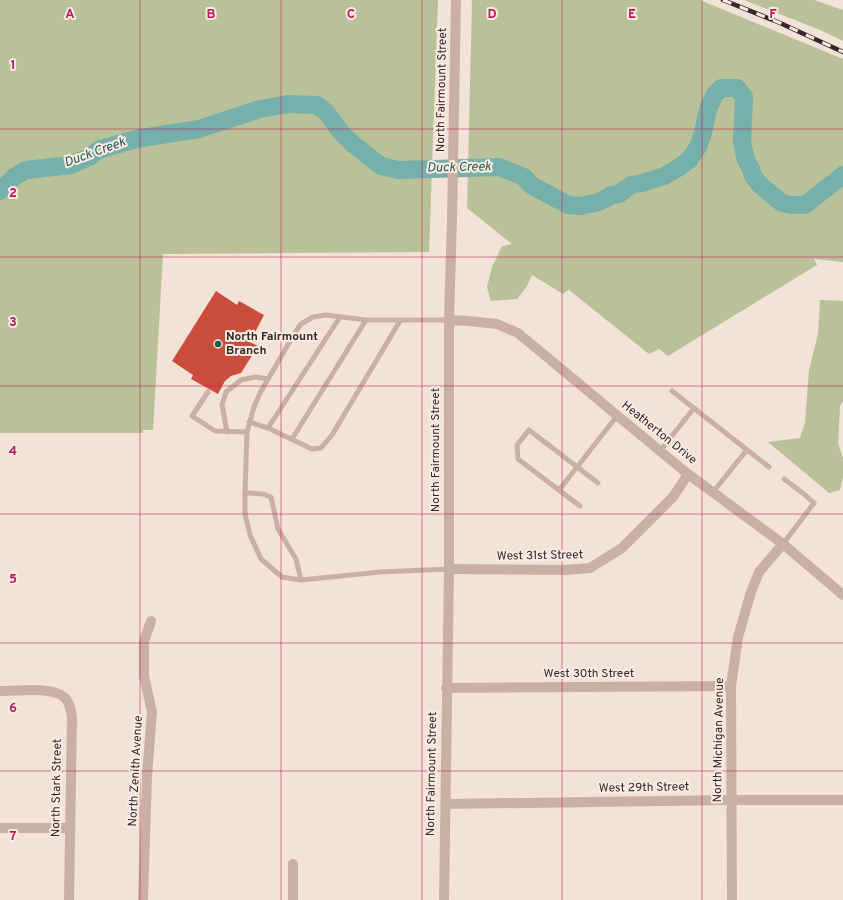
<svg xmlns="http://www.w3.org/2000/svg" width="843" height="900" viewBox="0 0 843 900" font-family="Overpass,sans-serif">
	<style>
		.green { fill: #b8c197 }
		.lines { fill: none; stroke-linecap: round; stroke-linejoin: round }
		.river { stroke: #75b0ab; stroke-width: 18 }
		.building { fill: #cb4d3c }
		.service { stroke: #cab0a3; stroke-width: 5 }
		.minor { stroke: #cab0a3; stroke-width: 10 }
		.tertiary { stroke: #cab0a3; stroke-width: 10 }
		.rail-casing { stroke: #342825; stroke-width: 4.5 }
		.rail { stroke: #faece3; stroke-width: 3; stroke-dasharray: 9; stroke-linecap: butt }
		.grid { fill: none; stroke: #c2185b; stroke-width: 1; stroke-opacity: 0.55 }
		.poi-dot { fill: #195753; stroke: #faece3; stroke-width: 1.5 }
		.labels { text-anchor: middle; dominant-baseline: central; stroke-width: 4; stroke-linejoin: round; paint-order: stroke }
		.street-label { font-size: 12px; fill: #342825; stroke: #faece3 }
		.poi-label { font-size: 12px; font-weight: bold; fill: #342825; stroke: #faece3; text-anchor: start }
		.water-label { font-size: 13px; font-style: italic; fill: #195753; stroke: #faece3 }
		.grid-label { font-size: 13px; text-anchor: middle; font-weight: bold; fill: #c2185b; stroke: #faece3; stroke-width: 4; stroke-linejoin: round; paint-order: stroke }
	</style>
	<rect width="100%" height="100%" fill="#f2e2d7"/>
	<g class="green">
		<path d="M0,0H438L429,252L163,254L153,430H143V433H0Z"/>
		<path d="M472,0H700L843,59V262L814,259L817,265L668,356L659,349L649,354L569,290L563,294L532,275L527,286L517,299L491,301L487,287L492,267L502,246L512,244L467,208Z"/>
		<path d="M744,0H814L843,10V41L820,30Z"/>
		<path d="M820,300L843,301V401L840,406L838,443L843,458V477L840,490L829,493L768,442L800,438L805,423L809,370L818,334Z"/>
	</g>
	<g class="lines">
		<path class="river" d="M0,191L14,177L26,170L71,165L91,156L98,150L136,139L199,129L260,109L288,104L317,105L326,112L340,131L353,144L381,166L398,170L499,167L524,177L531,185L568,205L580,206L599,202L612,195L619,194L631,185L642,183L664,176L678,168L689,160L698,147L703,133L708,109L715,94L721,88H737L744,97L742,142L746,160L751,169L753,176L760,185L782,203L791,205H805L843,175"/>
	</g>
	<path class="building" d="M216,291L237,305L239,301L264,315L250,342L258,346L241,373L231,376L225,381L218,394L191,379L193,375L172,361Z"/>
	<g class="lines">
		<g class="service">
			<path d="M449,320H366L326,315L313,317L301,324L296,331L260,393L254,407L247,432L245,493V514L250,535L261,559L282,577L301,580L380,572L449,569"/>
			<path d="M672,391L769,467"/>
			<path d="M208,392L192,416L215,431L247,432"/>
			<path d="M249,422L268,428L340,317"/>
			<path d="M268,428L312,449L321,448L332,435L400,321"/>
			<path d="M227,432L222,405L226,392L241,380L256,377L268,379"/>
			<path d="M292,439L366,320"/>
			<path d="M660,451L694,408"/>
			<path d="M559,490L617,416"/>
			<path d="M713,492L746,451"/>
			<path d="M245,493L263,494L271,497L278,529L296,559L301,580"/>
			<path d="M580,506L518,459L517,445L529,430L598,483"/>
			<path d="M783,544L814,503L804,494L784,479"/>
		</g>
		<g class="minor">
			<path d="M449,320L469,321L497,324L518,333L660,451L688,474L783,544L843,595"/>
			<path d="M449,569L565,570L590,568L622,548L673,497L688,474"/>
			<path d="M446,688L731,686"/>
			<path d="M0,691C17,691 51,686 64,697C70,702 71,711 72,717L69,900"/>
			<path d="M446,804L731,800H843"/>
			<path d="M0,828H69"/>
			<path d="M293,864V900"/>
			<path d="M143,900L147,776L152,712L144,676V641L151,621"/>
			<path d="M732,900L731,686L738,637L751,592L759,572L783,544"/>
		</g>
		<path class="tertiary" d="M444,900L449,569V320L452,218L456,0"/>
		<defs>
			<path id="rail" d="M723,0L780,23L843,52"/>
		</defs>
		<use href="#rail" class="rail-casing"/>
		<use href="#rail" class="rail"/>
	</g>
	<path class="grid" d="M140,0V900M281,0V900M422,0V900M562,0V900M702,0V900M0,129H843M0,257H843M0,386H843M0,514H843M0,643H843M0,771H843"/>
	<circle class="poi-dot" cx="218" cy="344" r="4"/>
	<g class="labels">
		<g class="street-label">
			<text transform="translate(442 90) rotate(-89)">North Fairmount Street</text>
			<text transform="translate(659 433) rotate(39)">Heatherton Drive</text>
			<text transform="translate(436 450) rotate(-90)">North Fairmount Street</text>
			<text transform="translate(540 556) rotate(-1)">West 31st Street</text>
			<text x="589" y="674">West 30th Street</text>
			<text transform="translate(719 740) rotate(-89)">North Michigan Avenue</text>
			<text transform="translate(136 771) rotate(-87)">North Zenith Avenue</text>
			<text transform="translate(432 774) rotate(-89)">North Fairmount Street</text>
			<text transform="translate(57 788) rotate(-89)">North Stark Street</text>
			<text transform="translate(644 788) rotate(-1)">West 29th Street</text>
		</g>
		<g class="poi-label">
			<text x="226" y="337">North Fairmount<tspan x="226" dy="14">Branch</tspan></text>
		</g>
		<g class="water-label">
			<text transform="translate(95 153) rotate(-20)">Duck Creek</text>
			<text transform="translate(459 168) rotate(-1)">Duck Creek</text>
		</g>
	</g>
	<g class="grid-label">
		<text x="70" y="18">A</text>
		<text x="211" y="18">B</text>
		<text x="351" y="18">C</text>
		<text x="492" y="18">D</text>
		<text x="632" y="18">E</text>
		<text x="773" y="18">F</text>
		<text x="13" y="69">1</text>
		<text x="13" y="197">2</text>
		<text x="13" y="326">3</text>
		<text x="13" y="455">4</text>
		<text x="13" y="583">5</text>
		<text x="13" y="712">6</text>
		<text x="13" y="840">7</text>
	</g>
</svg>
